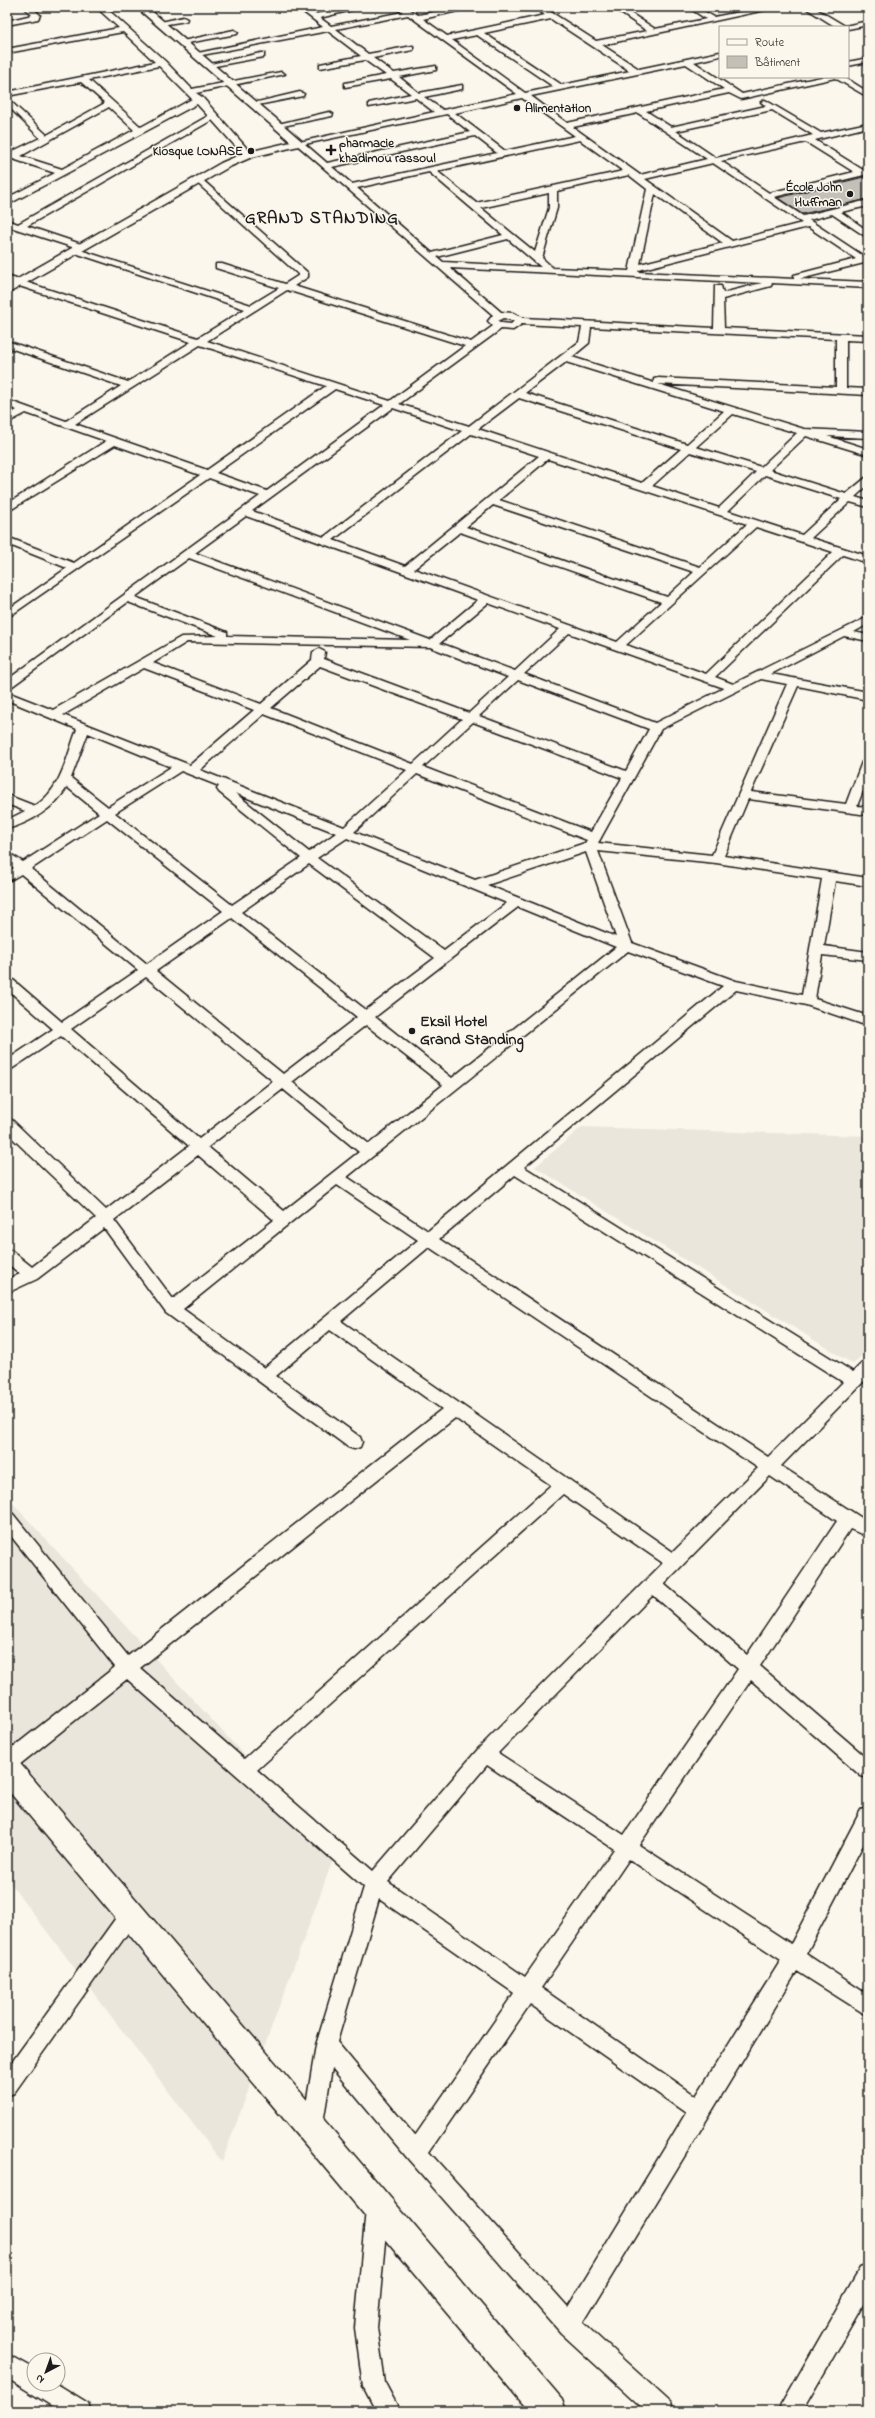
<svg xmlns="http://www.w3.org/2000/svg" width="875" height="2418" viewBox="0 0 875 2418" font-family="'Indie Flower',sans-serif">
	<style>
		.built { fill: #eae6dc }
		.building { fill: #c3c0b8; stroke: #1c1c1c }
		.lines { fill: none; stroke-linecap: round; stroke-linejoin: round }
		.minor-casing { stroke: #1c1c1c; stroke-width: 3 }
		.tertiary-casing { stroke: #1c1c1c; stroke-width: 3 }
		.trunk-casing { stroke: #1c1c1c; stroke-width: 3 }
		.minor { fill: #fbf7ec; fill-rule: evenodd }
		.tertiary { fill: #fbf7ec; fill-rule: evenodd }
		.trunk { fill: #fbf7ec; fill-rule: evenodd }
		.poi-dot { fill: #1c1c1c; stroke: #fbf7ec; stroke-width: 1.5 }
		.labels { text-anchor: middle; dominant-baseline: central; stroke-width: 3; stroke-linejoin: round; paint-order: stroke }
		.far-poi-label { font-size: 13px; font-weight: bold; fill: #1c1c1c; stroke: #fbf7ec; text-anchor: start }
		.poi-label { font-size: 16px; font-weight: bold; fill: #1c1c1c; stroke: #fbf7ec; text-anchor: start }
		.far-district-label { font-size: 17px; font-weight: bold; letter-spacing: 1px; fill: #1c1c1c; stroke: #fbf7ec }
	</style>
	<rect width="100%" height="100%" fill="#fbf7ec"/>
	<filter id="ink" filterUnits="userSpaceOnUse"><feTurbulence type="fractalNoise" baseFrequency=".025" numOctaves="2"/><feDisplacementMap in="SourceGraphic" scale="8" xChannelSelector="R" yChannelSelector="G"/><feConvolveMatrix kernelMatrix="1 2 1 2 8 2 1 2 1" color-interpolation-filters="sRGB"/></filter>
	<g filter="url(#ink)">
		<g class="built">
			<path d="M711,7H758L723,14Z"/>
			<path d="M582,1127L868,1136V1349L853,1364L535,1167Z"/>
			<path d="M7,1497L335,1854L222,2162L7,1879Z"/>
		</g>
		<path class="building" d="M868,176V199L802,214L778,198Z"/>
		<g class="lines">
			<defs>
				<g id="minor">
					<path d="M24,7H32L40,15L38,19L7,25V21L32,15Z"/>
					<path d="M96,7H105L165,61L192,89L281,72L285,74L196,93L202,97L251,153V157H245L212,120L27,226L84,245L86,247L81,250L7,226V220L18,224L208,116L197,104L7,205V198L55,173L13,159L7,160V154L40,138L7,105V98L47,135L105,103L81,82L7,96V92L155,62L123,32L7,53V49L119,28ZM159,66L192,99L141,127L89,80ZM109,107L134,130L62,169L21,156Z"/>
					<path d="M245,7H255L251,9Z"/>
					<path d="M297,7H306L315,14L350,7L360,8L320,18L331,26L403,12L397,7H406L418,15L460,7H475L423,19L447,36L545,15L534,7H543L596,41L647,31L612,7H621L655,29L706,19L688,7H697L714,17L764,7H779L602,45L639,69L720,52V56L694,62L742,94L821,77H844L868,92V97L835,78L741,99L729,93L646,111L671,127L766,106L761,102L765,100L821,133L868,123V127L815,140L863,170L868,168V174L774,197L803,216L868,200V206L841,212L868,231V238L832,214L809,220L865,257L868,256V262L800,279L868,282V288L772,283L771,286L723,299L724,328L868,335V341L846,340V388L868,389V395L658,384L804,429L868,432V438L827,436L868,449V455L806,436L770,470L846,494L868,476V485L855,497L868,501V507L850,502L811,538L868,556V563L843,555L715,677L733,684L868,617V624L854,632L868,635V641L844,636L771,674L868,692V700L798,686L751,792L846,804L862,762L868,758V778L857,806L868,807V815L748,799L724,856L868,878V886L835,881L824,946L868,952V960L822,955L815,999L868,1016V1026L806,1005L736,990L524,1167L853,1372L862,1363L868,1361V1377L781,1466L868,1522V1537L850,1529L760,1666L868,1759V1778L861,1776L751,1680L639,1845L791,1944L861,1810L868,1807V1835L806,1954L868,1995V2016L797,1971L583,2323L671,2403L674,2411H646L561,2333L409,2160L332,2068L322,2129L319,2136L312,2139L305,2136L302,2129L316,2045L364,1887L127,1679L14,1769L7,1771V1752L115,1667L7,1531V1512L13,1514L128,1656L442,1409L330,1330L276,1376L360,1437L362,1442L360,1447L354,1449L348,1447L166,1313L104,1228L37,1279L7,1293V1280L20,1274L7,1263V1249L12,1251L32,1267L96,1218L7,1133V1119L12,1120L106,1210L189,1146L61,1036L7,1072V1060L53,1029L7,989V977L12,979L62,1022L138,970L21,874L7,882V872L14,868L7,863V852L23,862L99,813L67,787C55,808 30,823 7,829V820L25,811L7,804V795L35,806C61,790 67,756 77,729L7,700V692L53,710L181,637L218,636L128,602L7,690V680L260,496L209,478L7,618V610L67,568L7,544V537L74,563L200,475L115,445L7,512V504L106,441L26,413L7,423V416L17,410L7,406V400L66,421L121,386L7,347V341L128,382L191,342L7,282V276L198,338L245,309L69,251L77,249L251,305L279,288L216,268V264H222L285,284L299,275L195,181L194,179L198,176L308,273V277L294,286L471,342L493,326L488,321L493,315L295,143L434,112L416,98L369,107V103L411,94L391,79L345,87V83L386,75L365,60L320,68V64L361,56L328,31L197,56L193,54L323,27ZM408,15L517,94L443,110L424,97L462,89V85L419,93L399,77L436,70V66L394,73L373,58L413,50V46L368,54L336,29ZM551,19L630,71L562,85L484,33ZM477,35L554,87L525,93L452,40ZM686,64L724,89L567,123L531,96ZM522,98L575,136L505,151L455,113ZM772,110L813,135L716,158L676,131ZM638,113L707,159L640,175L573,127ZM447,114L470,132L327,163L305,144ZM475,136L497,153L352,184L332,167ZM580,140L623,171L476,203L437,171ZM806,142L854,172L769,193L721,161ZM713,163L802,223L732,241L645,179ZM429,172L503,235L432,253L357,188ZM629,175L647,189L629,271L553,268L542,258L557,208V191ZM549,193V208L535,252L481,208ZM655,194L723,243L640,264ZM808,227L856,259L794,275V279L638,272L639,270ZM508,239L541,267L443,262L437,257ZM450,268L762,283L723,293L721,286H715L714,328L523,318L513,313L501,312ZM287,290L465,346L390,401L207,341ZM504,318L514,321L511,324L502,323L498,321ZM522,324L582,327L579,342L469,426L399,404L501,329L513,330ZM591,327L836,339V387L658,378L654,379V383L572,357L589,343ZM200,345L326,386L207,470L75,424ZM566,362L724,411L687,444L525,393ZM335,389L384,405L267,491L216,473ZM519,398L681,449L642,483L478,429ZM393,408L462,431L324,537L252,511ZM733,414L797,433L761,467L696,447ZM471,434L539,456L405,566L333,540ZM690,452L756,472L719,508L652,486ZM548,459L747,524L700,567L499,500ZM765,475L841,499L802,535L728,511ZM493,505L694,572L667,597L466,527ZM246,516L478,600L430,640L195,553ZM756,527L833,552L706,674L626,645ZM460,532L661,602L617,642L414,569ZM189,558L410,640L227,636V632L135,597ZM488,603L560,629L515,671L440,643ZM569,633L724,688L655,723L524,674ZM187,642L430,647L508,677L469,713L324,659L325,652L319,649L313,652L312,660L261,704L153,663ZM320,666L462,719L413,764L271,708ZM144,668L254,710L190,765L63,715ZM761,679L787,684L712,855L598,843L661,729ZM518,680L649,729L626,771L479,716ZM264,714L407,770L344,827L200,770ZM473,722L622,778L591,832L423,767ZM88,733L171,767L108,807L71,778ZM181,771L219,786L217,789L219,792L301,858L232,905L115,813ZM417,774L587,840L585,843L475,880L354,832ZM235,793L336,833L309,852ZM107,819L223,911L147,964L31,869ZM347,838L507,903L444,951L317,858ZM598,851L716,863L822,879L802,995L736,981L632,943ZM586,852L616,937L487,885ZM309,864L435,958L366,1010L241,912ZM518,907L616,947L452,1078L375,1017ZM232,918L357,1017L283,1074L156,971ZM628,951L723,986L428,1231L347,1177ZM146,977L273,1081L199,1139L71,1029ZM366,1025L443,1085L369,1144L292,1082ZM283,1089L359,1152L284,1211L208,1147ZM198,1155L274,1220L173,1299L114,1220ZM515,1175L843,1382L768,1457L439,1239ZM337,1185L418,1240L264,1368L183,1309ZM429,1247L758,1468L673,1552L341,1321ZM455,1418L551,1485L244,1759L140,1668ZM770,1476L837,1521L747,1655L664,1584ZM563,1494L663,1563L479,1748L373,1871L257,1770ZM653,1595L738,1669L624,1835L498,1753ZM487,1765L614,1849L525,1977L388,1882ZM629,1859L781,1960L696,2096L541,1988ZM379,1899L514,1993L415,2136L337,2042ZM530,2004L686,2113L568,2307L429,2152Z"/>
					<path d="M804,7H813L845,26L868,21V25L848,29V27H836Z"/>
					<path d="M183,17L187,19L186,21L161,25L157,23Z"/>
					<path d="M234,30L238,32L237,34L182,44L178,42Z"/>
					<path d="M261,53H264V57L210,67L206,65Z"/>
					<path d="M868,58V62L848,66V62Z"/>
					<path d="M300,92L304,94L303,96L253,106L249,104Z"/>
					<path d="M329,112L333,114L332,116L278,127L274,125Z"/>
					<path d="M130,1905L137,1908L140,1914L137,1920L14,2093L7,2096V2069L123,1908Z"/>
					<path d="M377,2198L384,2202L388,2209L377,2328L385,2383L400,2411H376L363,2386L355,2328L366,2209L370,2202Z"/>
					<path d="M868,2265V2297L802,2411H778L860,2268Z"/>
					<path d="M7,2354L34,2369V2384H57L88,2403L91,2411H60L7,2378Z"/>
				</g>
				<path id="tertiary" d="M136,7H147L304,143L303,145L252,157L229,167L7,294V285L221,163L244,153L291,142Z"/>
				<path id="trunk" d="M7,1757L17,1760L562,2399L566,2411H529L7,1789Z"/>
			</defs>
			<use href="#minor" class="minor-casing"/>
			<use href="#tertiary" class="tertiary-casing"/>
			<use href="#trunk" class="trunk-casing"/>
			<use href="#minor" class="minor"/>
			<use href="#tertiary" class="tertiary"/>
			<use href="#trunk" class="trunk"/>
		</g>
	</g>
	<g class="poi-dot">
		<circle cx="517" cy="108" r="4"/>
		<path d="M329 144h4v4h4v4h-4v4h-4v-4h-4v-4h4z"/>
		<circle cx="251" cy="151" r="4"/>
		<circle cx="850" cy="194" r="4"/>
		<circle cx="412" cy="1031" r="4"/>
	</g>
	<g class="labels">
		<g class="far-poi-label">
			<text x="525" y="108">Alimentation</text>
			<text x="339" y="143">pharmacie<tspan x="339" dy="15">khadimou rassoul</tspan></text>
			<text x="243" y="151" text-anchor="end">Kiosque LONASE</text>
			<text x="842" y="187" text-anchor="end">École John<tspan x="842" dy="15">Huffman</tspan></text>
		</g>
		<g class="poi-label">
			<text x="420" y="1022">Eksil Hotel<tspan x="420" dy="18">Grand Standing</tspan></text>
		</g>
		<g class="far-district-label">
			<text x="322" y="218">GRAND STANDING</text>
		</g>
	</g>
	<rect width="875" height="2418" fill="none" stroke="#fbf7ec" stroke-width="24"/>
	<rect x="12" y="12" width="851" height="2394" fill="none" stroke="#1c1c1c" stroke-width="1.5" filter="url(#ink)"/>
	<rect x="719" y="26" width="130" height="52" fill="#fbf7ec" stroke="#a29f99"/>
	<rect x="727" y="39" width="20" height="6" fill="#fbf7ec" stroke="#a29f99"/>
	<text x="755" y="46" font-size="12" fill="#1c1c1c">Route</text>
	<rect x="727" y="56" width="20" height="12" fill="#c3c0b8" stroke="#a29f99"/>
	<text x="755" y="66" font-size="12" fill="#1c1c1c">Bâtiment</text>
	<g transform="translate(46 2372) rotate(221)"><circle r="19" fill="#fbf7ec" stroke="#a29f99"/>
	<path d="M0-3L7 15L0 10L-7 15Z" fill="#1c1c1c"/>
	<text y="-6" font-size="11" font-weight="bold" text-anchor="middle" fill="#1c1c1c">N</text>
	</g>
</svg>
